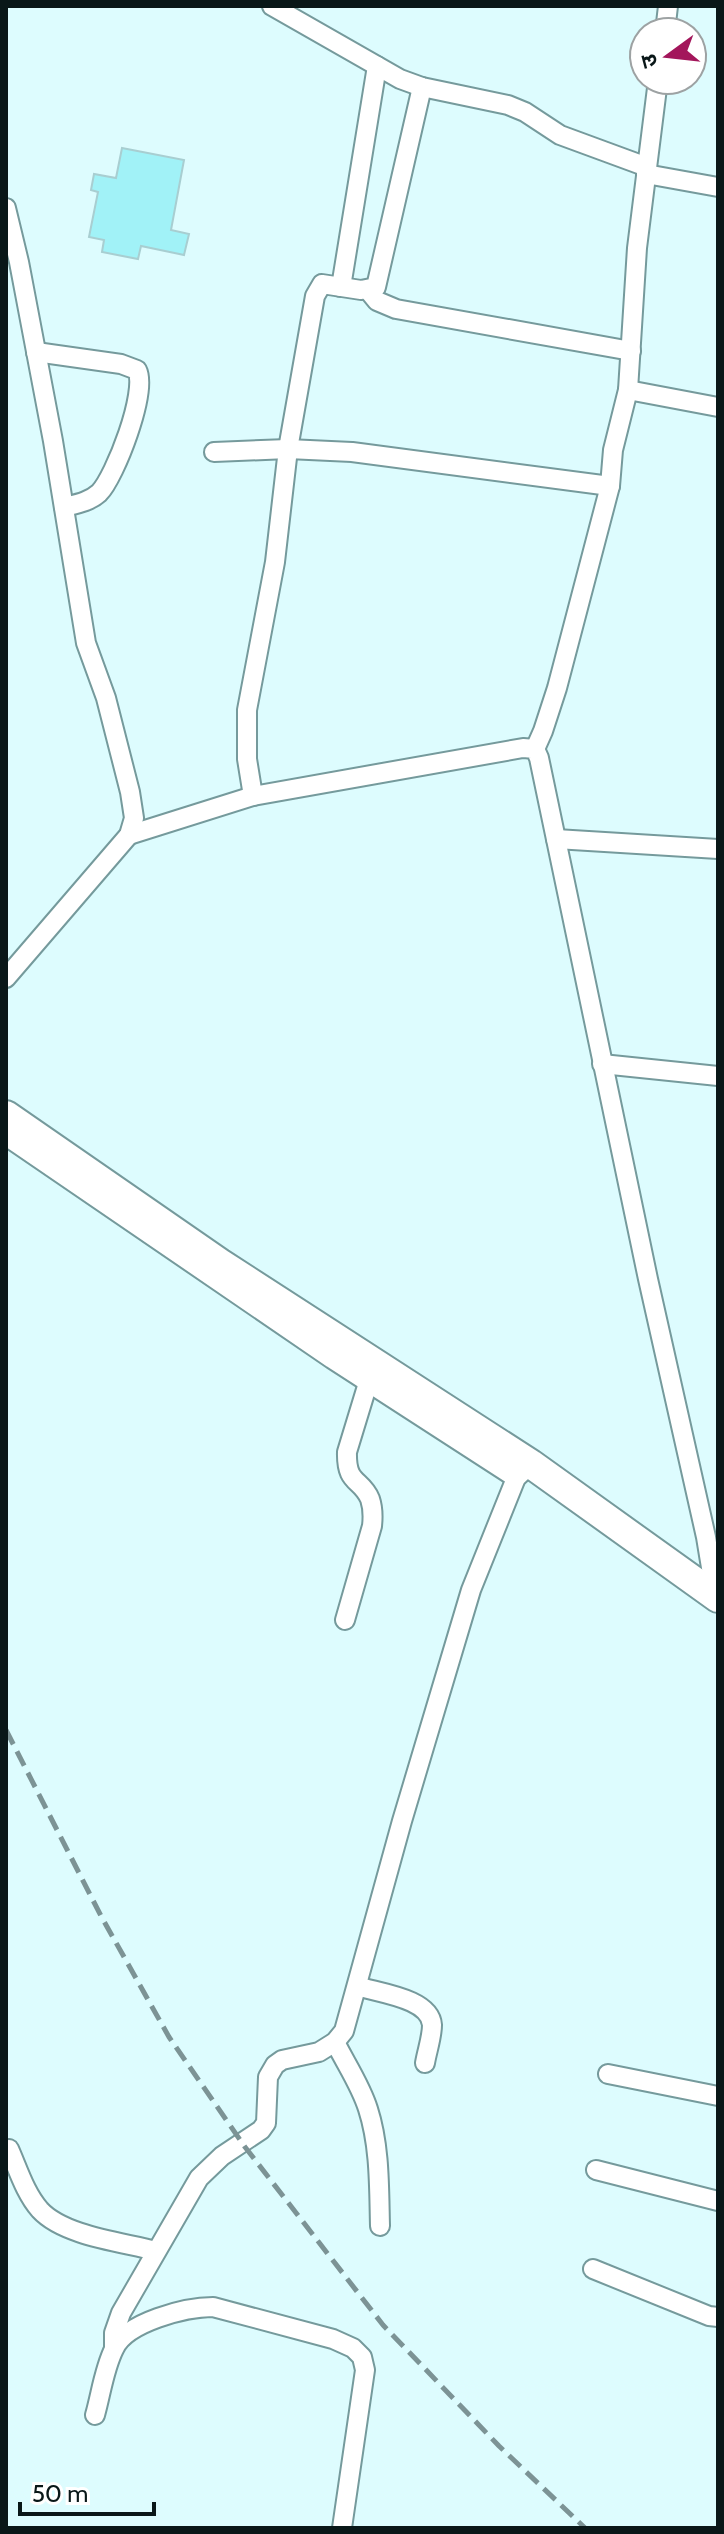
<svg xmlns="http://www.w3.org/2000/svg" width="724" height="2534" viewBox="0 0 724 2534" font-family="Cabin,'Noto Sans Devanagari',sans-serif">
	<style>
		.building { fill: #a1f2f7; stroke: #a8ced1; stroke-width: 2 }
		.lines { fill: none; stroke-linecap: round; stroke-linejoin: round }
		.minor-casing { stroke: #759a9c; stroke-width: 22 }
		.primary-casing { stroke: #759a9c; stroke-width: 32 }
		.minor { stroke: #fff; stroke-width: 18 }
		.primary { stroke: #fff; stroke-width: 28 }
		.rail { stroke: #7c9395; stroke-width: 5; stroke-dasharray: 16 8; stroke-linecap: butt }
	</style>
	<rect width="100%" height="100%" fill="#ddfcfe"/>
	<path class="building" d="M122,148L184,160L171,230L189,234L184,255L141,246L138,259L102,252L104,240L89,237L98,192L91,190L94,174L116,178Z"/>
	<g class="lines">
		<defs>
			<g id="minor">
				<path d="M272,6L400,79L422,87L508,105L525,112L560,135L647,167"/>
				<path d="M665,32L668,6"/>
				<path d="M646,174L718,187"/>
				<path d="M6,208L19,262L53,441L86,643L106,698L130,792L134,818L129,835L6,978"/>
				<path d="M341,287L377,66"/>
				<path d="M368,290L377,301L396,309L631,351"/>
				<path d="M36,352L121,364L137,370C148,391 115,477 99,493C89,502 76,504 64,507"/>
				<path d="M628,390L718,407"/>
				<path d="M214,452L288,449L352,452L610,486"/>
				<path d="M535,749L543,731L557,688L610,486L613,450L628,390L637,248L658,80"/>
				<path d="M253,796L247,759V710L275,562L288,449L315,296L322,284L361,290L376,287L422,87"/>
				<path d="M129,835L253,796L523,748L535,749L539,758L648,1279L706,1537L716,1598"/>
				<path d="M556,839L718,849"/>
				<path d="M602,1064L718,1076"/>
				<path d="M6,1136L332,1359L516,1478"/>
				<path d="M345,1620L372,1526C373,1517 373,1508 370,1499C361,1478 346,1485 347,1452L368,1383"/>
				<path d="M357,1986C378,1993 430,1998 432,2025C432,2037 427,2051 425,2063"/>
				<path d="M335,2042C346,2064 361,2086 368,2109C380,2146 379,2188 380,2226"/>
				<path d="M608,2074L718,2096"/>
				<path d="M9,2149C18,2169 25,2193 40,2210C64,2236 122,2242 156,2251"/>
				<path d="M596,2170L718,2201"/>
				<path d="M593,2269L709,2316L718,2317"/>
				<path d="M114,2347V2333L121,2313L199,2178L222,2156L261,2130L266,2123L268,2077L275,2065L282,2060L319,2052L335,2042L344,2031L402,1821L471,1590L516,1478L531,1464"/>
				<path d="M95,2415C101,2394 104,2369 114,2349C126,2322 186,2307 213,2307L333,2339L353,2348L362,2357L365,2370L342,2528"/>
			</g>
			<path id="primary" d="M6,1115L220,1263L531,1464L718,1598"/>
		</defs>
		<use href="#minor" class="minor-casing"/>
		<use href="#primary" class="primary-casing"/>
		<use href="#minor" class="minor"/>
		<use href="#primary" class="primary"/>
		<path class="rail" d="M6,1730L101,1916L169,2037L245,2147L383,2325L499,2446L585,2528"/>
	</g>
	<rect width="724" height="2534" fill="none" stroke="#091718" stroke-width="16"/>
	<g transform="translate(668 56) rotate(255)"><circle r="38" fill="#ffffff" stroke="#9da2a3" stroke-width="2"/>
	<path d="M0-6L14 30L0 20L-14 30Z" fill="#a3165b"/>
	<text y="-12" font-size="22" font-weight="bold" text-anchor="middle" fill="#091718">उ</text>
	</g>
	<path d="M20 2502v12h134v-12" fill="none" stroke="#091718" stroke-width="4"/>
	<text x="32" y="2502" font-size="24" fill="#091718" stroke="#ffffff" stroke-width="6" paint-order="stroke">50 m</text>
</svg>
